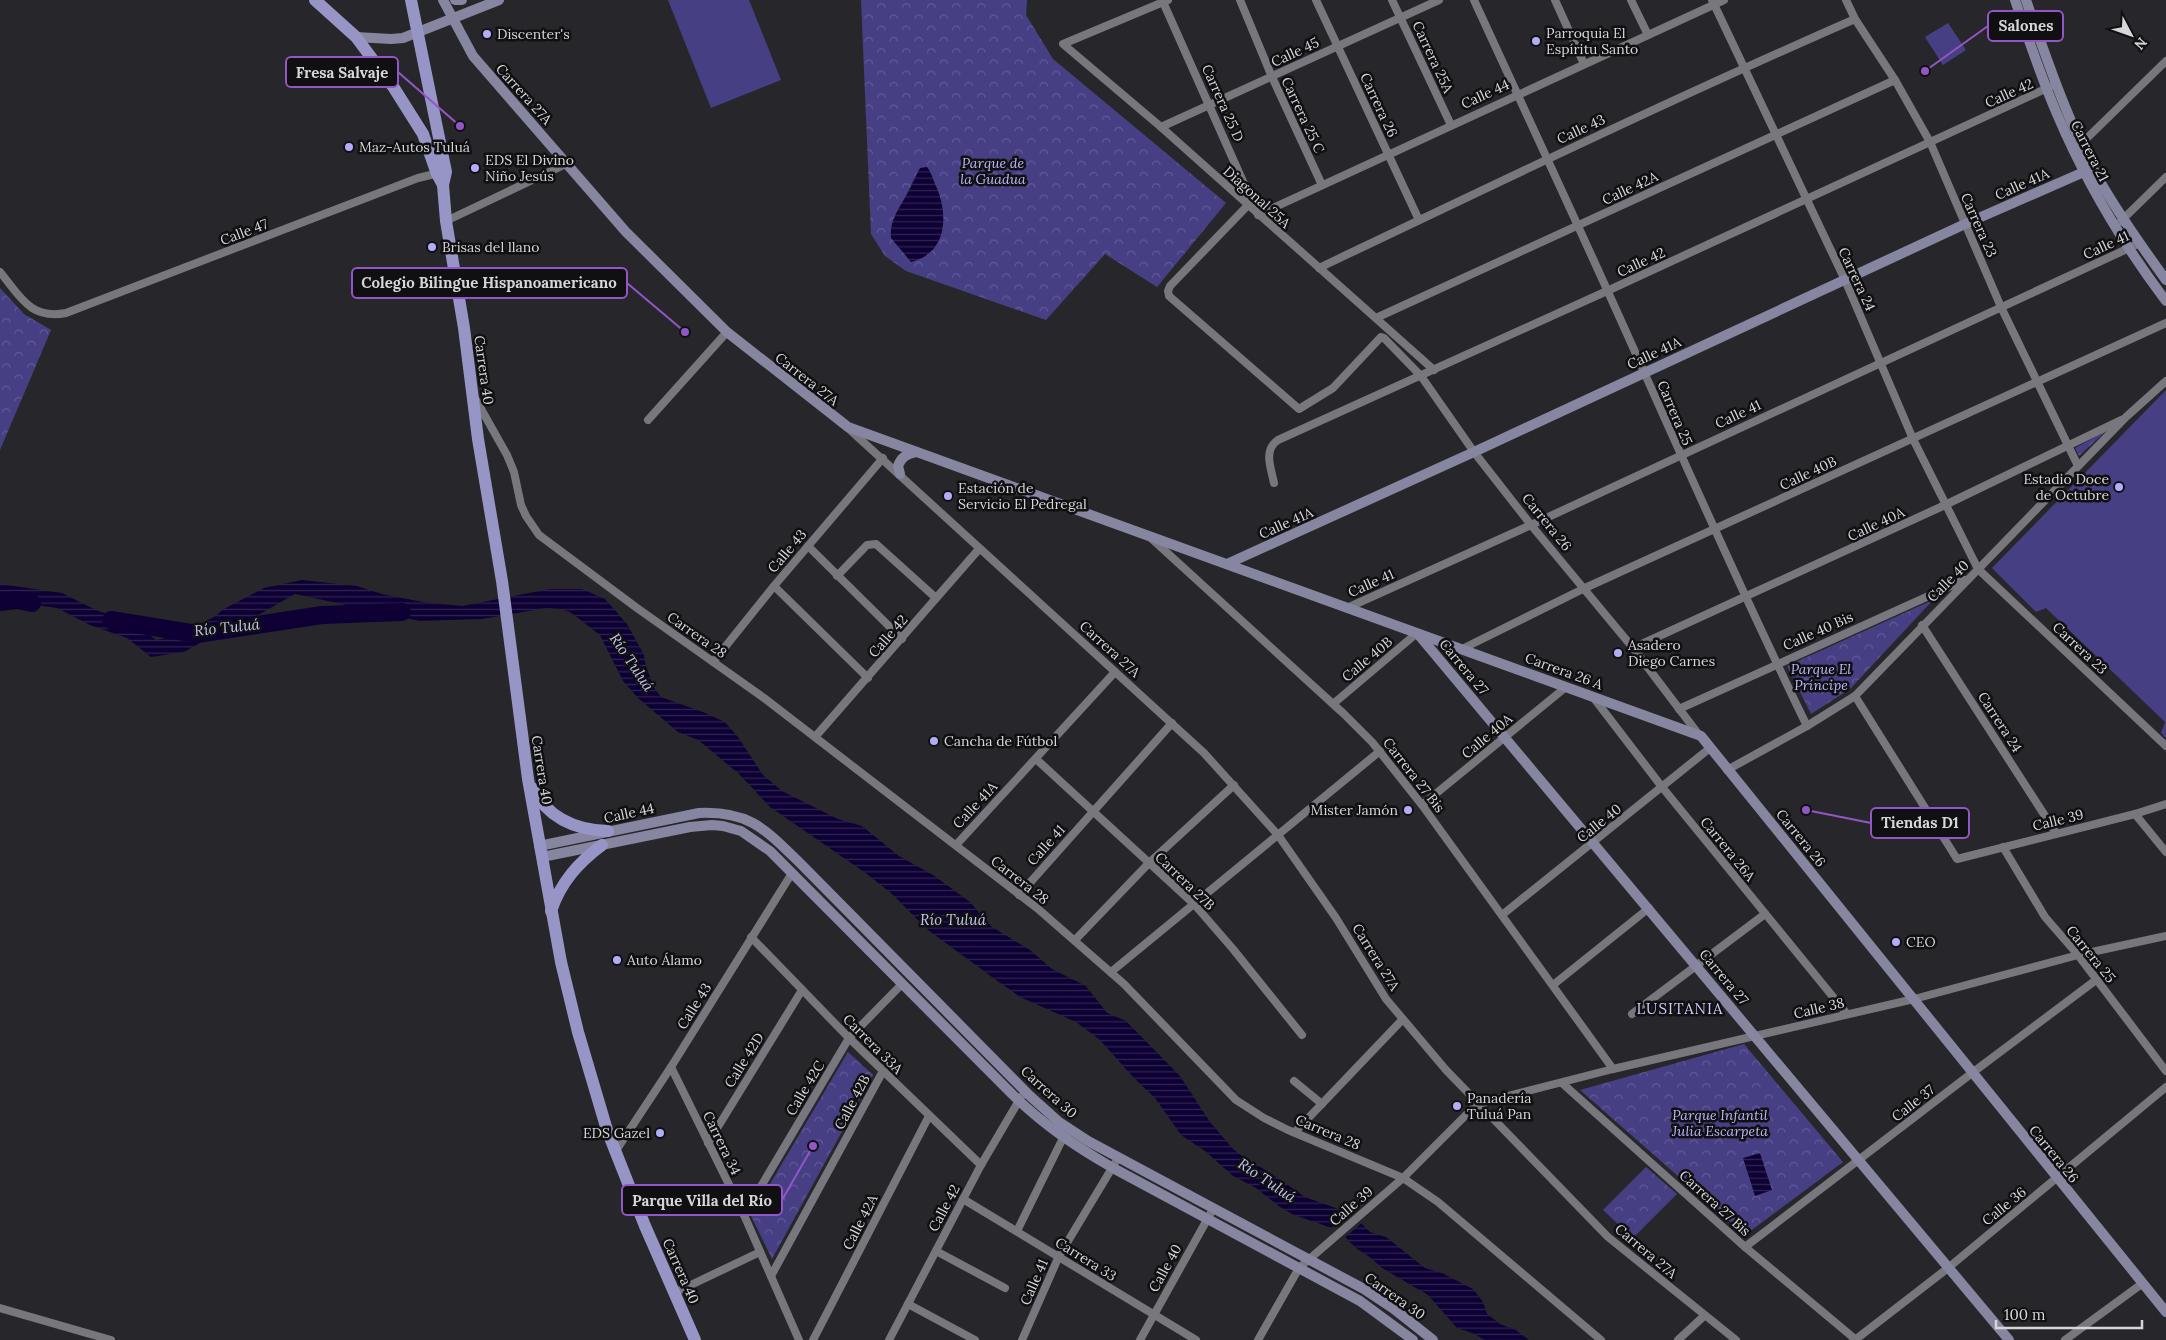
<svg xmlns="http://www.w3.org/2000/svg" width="2166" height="1340" viewBox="0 0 2166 1340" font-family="Lora,serif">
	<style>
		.green { fill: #473f84 }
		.forest { fill: url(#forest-crowns) }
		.water { fill: url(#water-rules) }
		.pier { fill: #27272b }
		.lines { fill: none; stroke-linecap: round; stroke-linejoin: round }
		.river { stroke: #0e0034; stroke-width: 18 }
		.street { stroke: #77777d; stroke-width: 8 }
		.secondary { stroke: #8786a1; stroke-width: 10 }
		.primary { stroke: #9795c5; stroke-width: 12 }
		.poi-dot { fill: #b1adfa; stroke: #101012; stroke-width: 2 }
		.labels { text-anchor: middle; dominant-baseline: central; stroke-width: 5; stroke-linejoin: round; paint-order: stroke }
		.poi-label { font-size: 14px; fill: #d6d6d9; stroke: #101012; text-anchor: start }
		.street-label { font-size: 14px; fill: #d6d6d9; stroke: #101012 }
		.park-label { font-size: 14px; font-style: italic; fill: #bab7f9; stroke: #101012 }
		.water-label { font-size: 15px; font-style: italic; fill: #c4c3f0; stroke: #101012 }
		.neighbourhood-label { font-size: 15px; letter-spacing: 1px; fill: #cccbf6; stroke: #101012 }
		.leader { fill: none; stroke: #9256c6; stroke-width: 2 }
		.callout-dot { fill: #9256c6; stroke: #101012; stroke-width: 2 }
		.callout { fill: #101012; stroke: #9256c6; stroke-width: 2 }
		.callout-label { font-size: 15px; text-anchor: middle; font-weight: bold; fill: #d6d6d9 }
	</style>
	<defs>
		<pattern id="forest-crowns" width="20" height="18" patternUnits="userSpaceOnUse" patternTransform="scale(1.25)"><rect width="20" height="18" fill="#473f84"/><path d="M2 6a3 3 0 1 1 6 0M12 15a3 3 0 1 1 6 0" fill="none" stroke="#615a95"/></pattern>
		<pattern id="water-rules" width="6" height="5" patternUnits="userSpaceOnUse" patternTransform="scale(1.25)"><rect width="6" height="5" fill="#0e0034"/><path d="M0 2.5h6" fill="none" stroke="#302451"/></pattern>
	</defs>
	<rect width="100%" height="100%" fill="#27272b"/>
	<g class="green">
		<path d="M668,0H749L781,80L711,108Z"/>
		<path d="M1948,23L1966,50L1943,65L1925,37Z"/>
		<path d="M2166,390V738L2161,733L2165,722L2046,608L2036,612L1992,568Z"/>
	</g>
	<g class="forest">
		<path d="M861,0H1027L1026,15L1053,59L1226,203L1157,287L1105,254L1046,320L906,271L885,256L871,234Z"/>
		<path d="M0,288L24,314L51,330L0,450Z"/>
		<path d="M2106,431L2079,456L2075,448Z"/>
		<path d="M1933,600L1850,689L1811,714L1787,666Z"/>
		<path d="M1744,1044L1843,1162L1745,1235L1580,1090Z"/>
		<path d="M848,1052L873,1075L772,1259L751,1216Z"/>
		<path d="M1646,1167L1677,1194L1633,1238L1603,1210Z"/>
	</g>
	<g class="water">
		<path d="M927,167C931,172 933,179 935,184C949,213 948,253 911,262L891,238C889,221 900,207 907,194C912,185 915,176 920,168Z"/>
		<path d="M302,580L357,586L382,594L423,602L462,606L550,589H582L605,599L627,624L644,655L645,663L654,688L661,697L703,712L725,722L738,737L763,775L782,791L838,819L862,826L899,856L933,875L970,902L992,927L1030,950L1052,969L1086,986L1107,1013L1126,1021L1180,1076L1210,1122L1233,1149L1246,1159L1269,1172L1305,1197L1344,1211L1358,1220L1370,1232L1386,1237L1425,1268L1442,1273L1473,1289L1483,1302L1487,1314L1500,1324L1516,1330L1529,1340H1485L1472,1333L1457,1328L1428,1295L1382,1268L1371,1258L1356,1248L1343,1235L1332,1228L1294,1215L1280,1207L1256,1188L1233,1176L1205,1151L1181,1135L1155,1098L1134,1078L1100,1040L1076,1022L1020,997L996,980L928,930L892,894L867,874L770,807L739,774L708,748L698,740L678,732L638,698L623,681L600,635L570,612L560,609L546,608L482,619L420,621L295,594L234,629L221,636L207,639L184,652L151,657L127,638L90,625L57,608L0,600V584L62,593L96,610L135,624L156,640L176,636L214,617L224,609L264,588Z"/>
		<path d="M1760,1153L1772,1190L1755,1196L1743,1158Z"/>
	</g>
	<path class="pier" d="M1350,1212L1363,1222L1343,1239L1329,1230Z"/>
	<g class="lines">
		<g class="river">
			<path d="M0,602L17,600L32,603"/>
			<path d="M111,620L197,634L322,615L402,612"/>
		</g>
		<g class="street">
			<path d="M1168,0L1063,44L1161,127L1434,370"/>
			<path d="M1240,0L1272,77L1322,185"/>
			<path d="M1316,0L1419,220"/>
			<path d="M1392,0L1451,125"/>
			<path d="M1474,0C1531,124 1589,248 1644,372C1697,491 1750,609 1807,726"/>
			<path d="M1555,0L1584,64"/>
			<path d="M1631,0L1648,35"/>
			<path d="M1712,0L1845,280L1913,439L1978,569L2166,746"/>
			<path d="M1846,0L1855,19L1895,80L1930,142L2001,307L2078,466"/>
			<path d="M1163,2L1253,204"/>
			<path d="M1161,127L1439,0"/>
			<path d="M2082,143L2166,61"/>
			<path d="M1252,201L1170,286L1168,291L1169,296L1299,409L1333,388L1381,337L1384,338L1421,376L1474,452L1531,525L1633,648L1699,735"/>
			<path d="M1258,215L1724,0"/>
			<path d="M446,221L568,163"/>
			<path d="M2119,223L2166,177"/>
			<path d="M1319,268C1497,183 1674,98 1855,19"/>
			<path d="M0,272C20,296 30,320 66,313L418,178L439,173"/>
			<path d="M1376,318L1895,80"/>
			<path d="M476,400L507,455L514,472L521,505L526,516L539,535L637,608L764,698L1037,908L1124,984L1236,1100L1264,1118L1288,1130L1403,1178L1438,1202L1601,1340"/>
			<path d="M648,420L727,332"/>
			<path d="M849,429L1204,753L1278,835L1336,918L1386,999L1446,1070L1608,1237L1736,1340"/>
			<path d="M1274,483C1271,468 1263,450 1278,440L1607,291L2056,84"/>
			<path d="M1152,539L1344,714L1372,742L1422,805L1613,1069"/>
			<path d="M808,546L902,639"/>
			<path d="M837,576L867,545L876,544L936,598"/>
			<path d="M774,586L868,678"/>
			<path d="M1347,608L1531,525L2140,243"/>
			<path d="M1922,625L2056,833"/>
			<path d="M1633,648L1945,505L2121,420"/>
			<path d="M1462,649L1585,588L2166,323"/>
			<path d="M713,662L774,586L883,458"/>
			<path d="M1855,696L1957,859L2135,814L2166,804"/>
			<path d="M1593,697L1662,787L1847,1014"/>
			<path d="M1333,704L1417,633"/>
			<path d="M1679,709L1964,580"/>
			<path d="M815,737L979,549"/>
			<path d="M1036,759L1194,904L1233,949L1302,1035"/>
			<path d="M1727,770L1807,726L1855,696L2126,417L2166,381"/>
			<path d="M1422,805L1566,687"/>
			<path d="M2135,814L2166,852"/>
			<path d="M956,845L1115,672"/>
			<path d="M2003,847L2045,917L2078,955L2166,1071"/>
			<path d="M1019,895L1172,723"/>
			<path d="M1502,915L1710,748"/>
			<path d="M751,937L849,1038L981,1165"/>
			<path d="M1075,940L1149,863L1234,785"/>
			<path d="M1111,972L1380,751"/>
			<path d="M1553,985L1649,908"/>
			<path d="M1632,1014L1765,914"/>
			<path d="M671,1067L744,1215L799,1340"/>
			<path d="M1294,1081L1322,1104"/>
			<path d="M1562,1083L1745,1247L1855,1339"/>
			<path d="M1295,1132L1402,1020"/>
			<path d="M708,1143L802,990"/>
			<path d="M615,1152L671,1067L792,873"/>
			<path d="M963,1199L1196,1340"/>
			<path d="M744,1215L849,1038L902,984"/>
			<path d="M1017,1231L1063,1138"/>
			<path d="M1745,1247L1972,1073L2096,980"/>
			<path d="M936,1251L1005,1288"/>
			<path d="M771,1276L883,1071"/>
			<path d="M674,1293L760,1252"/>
			<path d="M908,1304L975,1340"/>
			<path d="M0,1308L111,1340"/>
			<path d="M813,1340L929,1116"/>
			<path d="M889,1340L981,1165L1021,1097"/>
			<path d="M1022,1340L1059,1256L1118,1158"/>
			<path d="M1140,1340L1213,1209"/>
			<path d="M1258,1340L1299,1268L1403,1178L1477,1104L1613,1069L1914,999L2078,955L2166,936"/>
			<path d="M1678,1340L1704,1316"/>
			<path d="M1855,1340L1948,1268L2166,1087"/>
			<path d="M2065,1340L2143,1283"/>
		</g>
		<g class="secondary">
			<path d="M443,0L473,56L626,232L727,332L848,427L1701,736L2166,1312"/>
			<path d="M455,0H462"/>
			<path d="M2015,0C2028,38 2041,77 2057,114C2085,180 2123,244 2166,301"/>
			<path d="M2026,0C2047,60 2068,122 2098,178C2118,213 2142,247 2166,280"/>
			<path d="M356,37L391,39L403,38L499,0"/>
			<path d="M900,474L898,466C901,457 907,454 916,452"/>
			<path d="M1227,564L1474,452L1965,224L2093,168"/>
			<path d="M1418,634L2009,1340"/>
			<path d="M539,846L699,813C750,811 765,829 800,863L1030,1096L1059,1122L1088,1141L1364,1289L1394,1309L1433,1340"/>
			<path d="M542,857L690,827L712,825L723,826L741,831L770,851L1011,1093C1042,1124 1075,1146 1113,1168L1360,1301L1413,1340"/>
		</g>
		<g class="primary">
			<path d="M315,0L356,37L394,88L423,134L437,174L443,185L446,221L464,328L478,439L502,581L528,779L561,962L578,1032L607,1130L645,1226L695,1340"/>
			<path d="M411,0L446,172L443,185"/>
			<path d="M532,788C548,818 575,830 608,831"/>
			<path d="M551,911C561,882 578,863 602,845"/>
		</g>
	</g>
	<g class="poi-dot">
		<circle cx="487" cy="34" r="5"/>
		<circle cx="1536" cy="41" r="5"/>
		<circle cx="349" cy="147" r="5"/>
		<circle cx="475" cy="168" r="5"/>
		<circle cx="432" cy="247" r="5"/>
		<circle cx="2119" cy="487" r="5"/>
		<circle cx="948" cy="496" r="5"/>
		<circle cx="1618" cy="653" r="5"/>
		<circle cx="934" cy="741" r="5"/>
		<circle cx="1408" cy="810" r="5"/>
		<circle cx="1896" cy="942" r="5"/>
		<circle cx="617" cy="960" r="5"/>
		<circle cx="1457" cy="1106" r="5"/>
		<circle cx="660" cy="1133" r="5"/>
	</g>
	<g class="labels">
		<g class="poi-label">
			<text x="1546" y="33">Parroquia El<tspan x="1546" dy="16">Espíritu Santo</tspan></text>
			<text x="497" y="34">Discenter's</text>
			<text x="359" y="147">Maz-Autos Tuluá</text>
			<text x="485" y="160">EDS El Divino<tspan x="485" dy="16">Niño Jesús</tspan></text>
			<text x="442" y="247">Brisas del llano</text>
			<text x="2109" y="479" text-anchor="end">Estadio Doce<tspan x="2109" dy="16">de Octubre</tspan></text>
			<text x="958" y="488">Estación de<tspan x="958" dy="16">Servicio El Pedregal</tspan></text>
			<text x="1628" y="645">Asadero<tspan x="1628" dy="16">Diego Carnes</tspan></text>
			<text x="944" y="741">Cancha de Fútbol</text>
			<text x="1398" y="810" text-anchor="end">Mister Jamón</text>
			<text x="1906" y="942">CEO</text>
			<text x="627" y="960">Auto Álamo</text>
			<text x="1467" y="1098">Panadería<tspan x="1467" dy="16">Tuluá Pan</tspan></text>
			<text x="650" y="1133" text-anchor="end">EDS Gazel</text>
		</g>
		<g class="street-label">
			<text transform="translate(1295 52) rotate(-25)">Calle 45</text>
			<text transform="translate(1433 57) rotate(65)">Carrera 25A</text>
			<text transform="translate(2009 93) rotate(-24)">Calle 42</text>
			<text transform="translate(524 94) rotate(48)">Carrera 27A</text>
			<text transform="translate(1485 94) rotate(-25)">Calle 44</text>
			<text transform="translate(1223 103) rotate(66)">Carrera 25 D</text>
			<text transform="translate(1379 105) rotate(65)">Carrera 26</text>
			<text transform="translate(1303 115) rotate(65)">Carrera 25 C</text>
			<text transform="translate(1581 129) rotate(-25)">Calle 43</text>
			<text transform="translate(2090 151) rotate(63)">Carrera 21</text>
			<text transform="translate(2022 184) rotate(-24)">Calle 41A</text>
			<text transform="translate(1630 188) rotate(-25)">Calle 42A</text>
			<text transform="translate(1257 197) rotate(42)">Diagonal 25A</text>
			<text transform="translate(1979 225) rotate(66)">Carrera 23</text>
			<text transform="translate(244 232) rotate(-21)">Calle 47</text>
			<text transform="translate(2106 245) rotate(-25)">Calle 41</text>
			<text transform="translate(1641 262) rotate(-25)">Calle 42</text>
			<text transform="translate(1857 279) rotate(65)">Carrera 24</text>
			<text transform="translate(1654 353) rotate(-25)">Calle 41A</text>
			<text transform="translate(484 370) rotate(82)">Carrera 40</text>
			<text transform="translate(807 379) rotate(38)">Carrera 27A</text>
			<text transform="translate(1675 413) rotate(67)">Carrera 25</text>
			<text transform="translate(1738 414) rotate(-25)">Calle 41</text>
			<text transform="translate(1808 473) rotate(-25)">Calle 40B</text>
			<text transform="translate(1547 522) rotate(51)">Carrera 26</text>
			<text transform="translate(1286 523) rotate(-24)">Calle 41A</text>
			<text transform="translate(1876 524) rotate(-25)">Calle 40A</text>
			<text transform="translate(787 551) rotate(-50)">Calle 43</text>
			<text transform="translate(1948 581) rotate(-45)">Calle 40</text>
			<text transform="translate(1371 583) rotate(-24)">Calle 41</text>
			<text transform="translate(1818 631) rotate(-24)">Calle 40 Bis</text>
			<text transform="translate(697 635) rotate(35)">Carrera 28</text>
			<text transform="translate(888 636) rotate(-49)">Calle 42</text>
			<text transform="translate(2080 648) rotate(43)">Carrera 23</text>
			<text transform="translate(1110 649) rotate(42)">Carrera 27A</text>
			<text transform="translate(1367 659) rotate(-40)">Calle 40B</text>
			<text transform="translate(1464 667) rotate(50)">Carrera 27</text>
			<text transform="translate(1564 671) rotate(20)">Carrera 26 A</text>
			<text transform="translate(2000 722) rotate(57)">Carrera 24</text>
			<text transform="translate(1487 736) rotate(-40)">Calle 40A</text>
			<text transform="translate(542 770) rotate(81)">Carrera 40</text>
			<text transform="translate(1414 775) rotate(52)">Carrera 27 Bis</text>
			<text transform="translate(975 805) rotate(-47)">Calle 41A</text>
			<text transform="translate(629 813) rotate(-12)">Calle 44</text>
			<text transform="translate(2058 820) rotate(-14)">Calle 39</text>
			<text transform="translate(1599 823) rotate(-39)">Calle 40</text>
			<text transform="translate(1801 838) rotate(51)">Carrera 26</text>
			<text transform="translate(1046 845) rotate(-48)">Calle 41</text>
			<text transform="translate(1728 849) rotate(51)">Carrera 26A</text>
			<text transform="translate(1020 880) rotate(38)">Carrera 28</text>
			<text transform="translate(1185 881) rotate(44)">Carrera 27B</text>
			<text transform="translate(2091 954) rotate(51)">Carrera 25</text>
			<text transform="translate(1376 957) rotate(58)">Carrera 27A</text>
			<text transform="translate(1724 977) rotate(50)">Carrera 27</text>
			<text transform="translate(694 1006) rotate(-58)">Calle 43</text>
			<text transform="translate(1819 1008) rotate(-13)">Calle 38</text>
			<text transform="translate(873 1044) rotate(45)">Carrera 33A</text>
			<text transform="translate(744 1060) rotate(-58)">Calle 42D</text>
			<text transform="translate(805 1088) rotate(-59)">Calle 42C</text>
			<text transform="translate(1049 1092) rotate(42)">Carrera 30</text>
			<text transform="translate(852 1102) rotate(-62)">Calle 42B</text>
			<text transform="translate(1913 1103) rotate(-38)">Calle 37</text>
			<text transform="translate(1328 1132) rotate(23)">Carrera 28</text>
			<text transform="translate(722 1143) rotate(64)">Carrera 34</text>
			<text transform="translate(2054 1154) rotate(51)">Carrera 26</text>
			<text transform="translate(1715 1203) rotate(42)">Carrera 27 Bis</text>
			<text transform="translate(1351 1206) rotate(-41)">Calle 39</text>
			<text transform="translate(2004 1206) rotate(-39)">Calle 36</text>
			<text transform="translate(944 1208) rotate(-62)">Calle 42</text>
			<text transform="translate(860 1222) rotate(-63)">Calle 42A</text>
			<text transform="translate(1646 1251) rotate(40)">Carrera 27A</text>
			<text transform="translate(1086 1259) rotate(32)">Carrera 33</text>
			<text transform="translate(1165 1268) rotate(-61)">Calle 40</text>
			<text transform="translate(681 1271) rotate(66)">Carrera 40</text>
			<text transform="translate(1034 1282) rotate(-66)">Calle 41</text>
			<text transform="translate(1395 1296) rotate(35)">Carrera 30</text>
		</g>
		<g class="park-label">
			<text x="993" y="163">Parque de<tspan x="993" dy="16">la Guadua</tspan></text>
			<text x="1821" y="669">Parque El<tspan x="1821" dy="16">Príncipe</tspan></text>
			<text x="1720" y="1115">Parque Infantil<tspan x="1720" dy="16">Julia Escarpeta</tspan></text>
		</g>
		<g class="water-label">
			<text transform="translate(227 627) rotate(-6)">Río Tuluá</text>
			<text transform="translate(632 662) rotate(56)">Río Tuluá</text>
			<text x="953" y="919">Río Tuluá</text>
			<text transform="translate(1267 1180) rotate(34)">Río Tuluá</text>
		</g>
		<g class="neighbourhood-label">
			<text x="1680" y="1008">LUSITANIA</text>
		</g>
	</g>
	<path class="leader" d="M1925 71L1988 26M460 126L398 72M685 332L627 283M1806 810L1871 823M813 1146L782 1200"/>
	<g class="callout-dot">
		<circle cx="1925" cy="71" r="5"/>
		<circle cx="460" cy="126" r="5"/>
		<circle cx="685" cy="332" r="5"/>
		<circle cx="1806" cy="810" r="5"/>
		<circle cx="813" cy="1146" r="5"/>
	</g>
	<g class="callout">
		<rect x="1988" y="11" width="75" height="30" rx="5"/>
		<rect x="286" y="57" width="112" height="30" rx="5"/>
		<rect x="352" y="268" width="275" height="30" rx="5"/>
		<rect x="1871" y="808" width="98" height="30" rx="5"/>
		<rect x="622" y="1185" width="160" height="30" rx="5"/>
	</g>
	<g class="callout-label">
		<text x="2026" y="31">Salones</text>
		<text x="342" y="78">Fresa Salvaje</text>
		<text x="489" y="288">Colegio Bilingue Hispanoamericano</text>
		<text x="1920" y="828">Tiendas D1</text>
		<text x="702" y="1206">Parque Villa del Río</text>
	</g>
	<g transform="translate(2131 35) rotate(131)" stroke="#101012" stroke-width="4" paint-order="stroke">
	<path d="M0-4L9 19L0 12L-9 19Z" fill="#d6d6d9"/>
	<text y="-8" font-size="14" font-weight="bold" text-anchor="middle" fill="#d6d6d9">N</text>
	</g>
	<path d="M1996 1320v8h146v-8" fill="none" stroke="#d6d6d9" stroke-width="2.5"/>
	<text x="2004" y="1320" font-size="15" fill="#d6d6d9" stroke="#101012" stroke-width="4" paint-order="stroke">100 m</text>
</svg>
